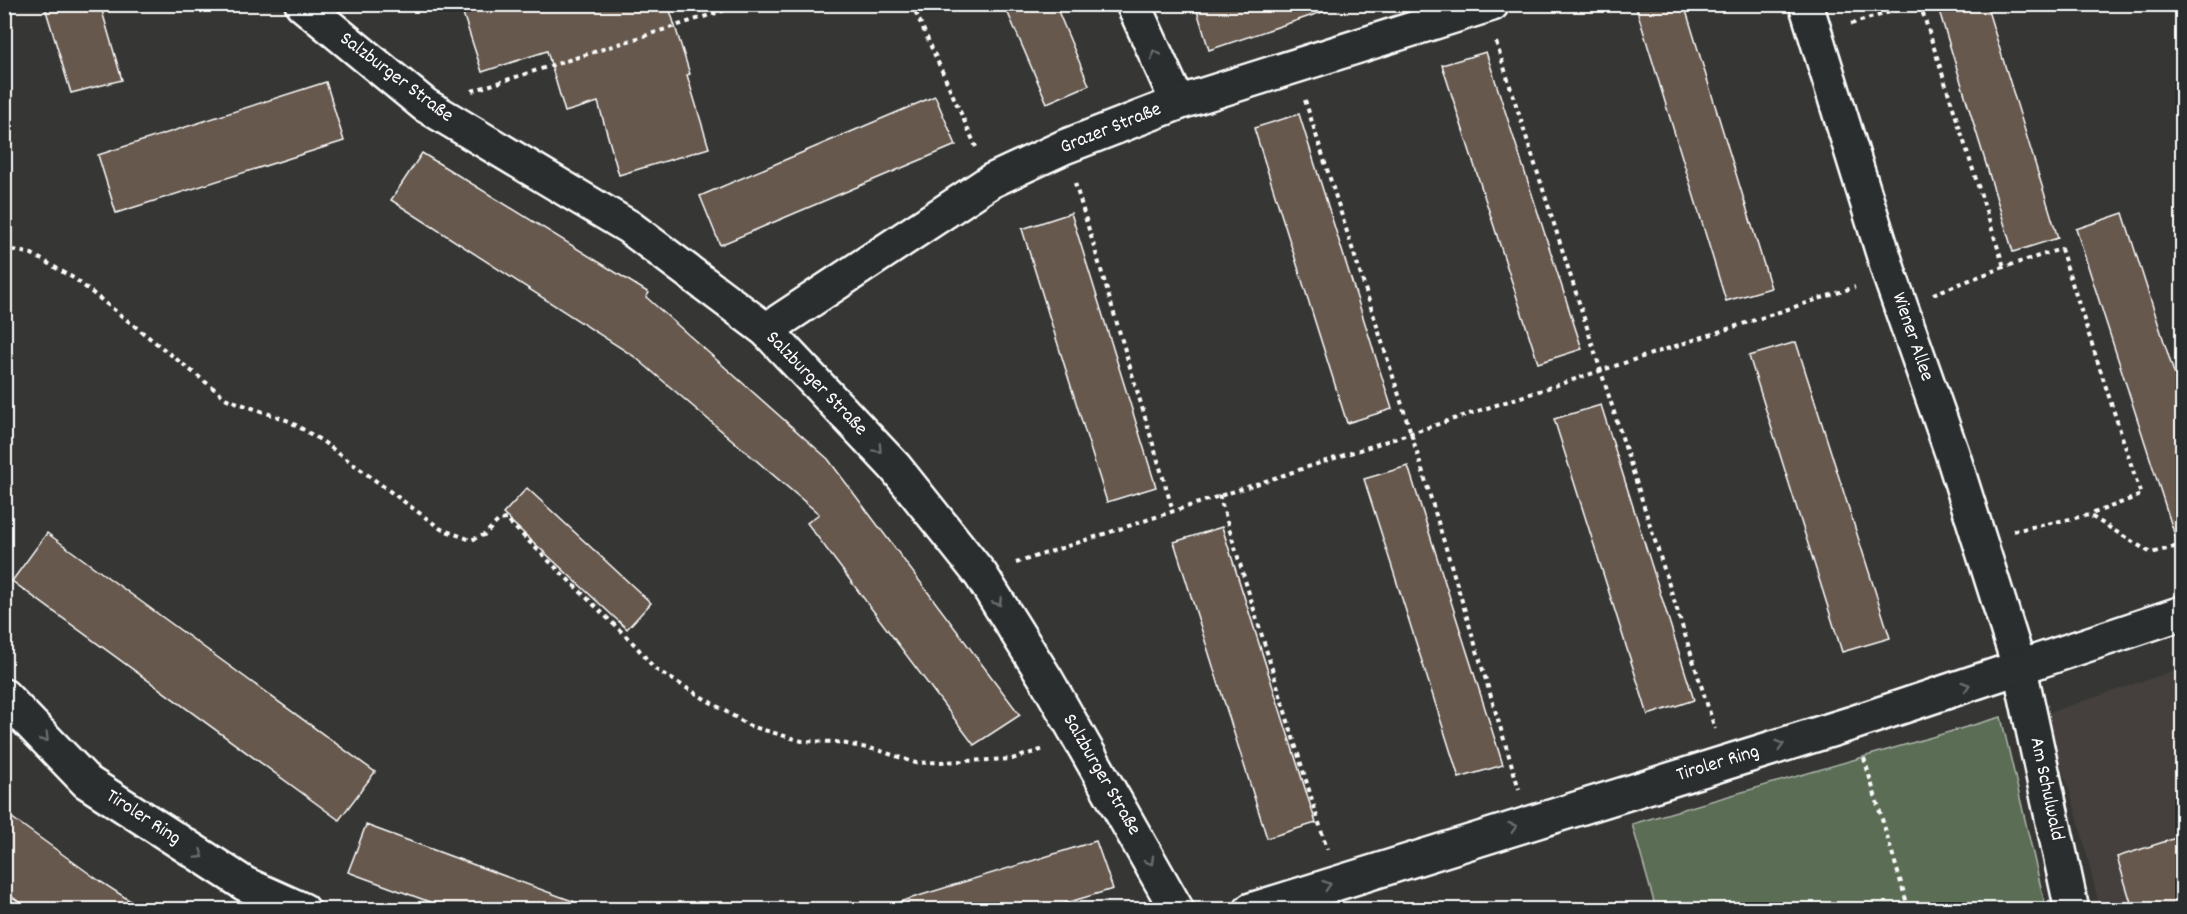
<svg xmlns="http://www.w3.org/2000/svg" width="2187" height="914" viewBox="0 0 2187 914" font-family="Dekko,sans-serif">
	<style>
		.built { fill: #44403c }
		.green { fill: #5b6d57; stroke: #adb6ab; stroke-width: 1.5 }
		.building { fill: #66584d; stroke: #fff; stroke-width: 1.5 }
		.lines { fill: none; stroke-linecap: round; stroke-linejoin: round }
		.street-casing { stroke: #fff; stroke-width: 38 }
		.path { stroke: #fff; stroke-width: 4; stroke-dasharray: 4.5 4.5; stroke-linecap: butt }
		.street { stroke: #2a2d2e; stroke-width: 33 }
		.oneway { stroke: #6a6c6d }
		.labels { text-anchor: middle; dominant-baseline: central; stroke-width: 6; stroke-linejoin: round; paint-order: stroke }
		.street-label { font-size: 20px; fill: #fff; stroke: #2a2d2e }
	</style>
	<rect width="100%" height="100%" fill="#363634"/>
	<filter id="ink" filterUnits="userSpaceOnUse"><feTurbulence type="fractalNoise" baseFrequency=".0167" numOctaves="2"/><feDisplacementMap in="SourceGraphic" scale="12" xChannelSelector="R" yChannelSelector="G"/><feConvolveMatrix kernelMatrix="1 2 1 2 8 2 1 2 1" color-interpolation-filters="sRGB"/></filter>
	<g filter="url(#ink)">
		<path class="built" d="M2182,668V909H2100L2078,819L2045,714Z"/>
		<path class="green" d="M2001,717L2046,909H1656L1632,824Z"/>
		<g class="building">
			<path d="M44,4H100L122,80L71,93Z"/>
			<path d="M460,4H668L690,74L687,75L709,148L619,175L598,102L565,112L547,51L482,72Z"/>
			<path d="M1004,4H1055L1089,85L1047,103Z"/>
			<path d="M1195,4H1327L1328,10L1209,50Z"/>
			<path d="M1635,4H1684L1771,288L1726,301Z"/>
			<path d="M1937,4H1986L2058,238L2013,252Z"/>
			<path d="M1486,52L1582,349L1538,363L1442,65Z"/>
			<path d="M326,82L344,141L116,213L98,155Z"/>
			<path d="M935,96L956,145L720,245L700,196Z"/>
			<path d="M1299,114L1392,409L1347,423L1254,128Z"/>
			<path d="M422,153L649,293L646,297L828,459L1020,715L974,745L807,523L819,514L635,357L391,200Z"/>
			<path d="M1071,213L1156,487L1107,502L1022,229Z"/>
			<path d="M2123,213L2182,398V541L2177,542L2076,229Z"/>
			<path d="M1796,342L1890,638L1842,652L1749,356Z"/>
			<path d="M1601,405L1694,700L1648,715L1554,419Z"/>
			<path d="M1408,466L1503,765L1459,778L1364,479Z"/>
			<path d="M527,488L651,603L627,629L503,514Z"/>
			<path d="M1222,527L1316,823L1267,838L1174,542Z"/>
			<path d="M47,533L375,772L339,820L12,581Z"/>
			<path d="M4,812L101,882L143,909H29L4,891Z"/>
			<path d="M366,825L586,906L585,909H449L348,872Z"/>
			<path d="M2182,836V909H2133L2117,857Z"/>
			<path d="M1096,841L1113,889L1046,909H900L899,902Z"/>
		</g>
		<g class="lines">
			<defs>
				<g id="street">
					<path d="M302,4L425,105L629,227L766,330L895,467L981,575L1046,679L1177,910"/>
					<path d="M1133,4L1178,103"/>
					<path d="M1806,4L1890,276L1952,453L2020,669L2072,910"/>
					<path d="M766,330L991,181L1064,147L1178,103L1492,4"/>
					<path d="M4,696L87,782L245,884L303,910"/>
					<path d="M1251,910L1853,723L2182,613"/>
				</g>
			</defs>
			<use href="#street" class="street-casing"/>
			<g class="path">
				<path d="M912,4L976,147"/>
				<path d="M1920,4L2004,267"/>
				<path d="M1851,24L1916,4"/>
				<path d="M1496,42L1715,729"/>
				<path d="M472,91L744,4"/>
				<path d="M1305,100L1411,433L1519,789"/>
				<path d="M1075,183L1173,511"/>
				<path d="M4,248L32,254L75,279L227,399L289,421L322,441L441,529L471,540L484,535L499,520L506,519L635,645L655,669L750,726L802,741L836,742L878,750L916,763L1012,759L1044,749"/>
				<path d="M1933,294L2004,267L2061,249L2141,495L2089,515"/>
				<path d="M1219,495L1327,849"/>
				<path d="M2013,531L2089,515L2151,553L2182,545"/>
				<path d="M1016,563L1855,287"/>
				<path d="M1864,758L1909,910"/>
			</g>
			<use href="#street" class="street"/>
		</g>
		<defs><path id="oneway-chevron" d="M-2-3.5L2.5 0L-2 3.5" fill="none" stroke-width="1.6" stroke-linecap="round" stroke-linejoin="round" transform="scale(1.5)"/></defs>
		<g class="oneway">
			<use href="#oneway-chevron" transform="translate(1155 54) rotate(-115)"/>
			<use href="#oneway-chevron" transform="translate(878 449) rotate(47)"/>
			<use href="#oneway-chevron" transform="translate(998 602) rotate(58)"/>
			<use href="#oneway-chevron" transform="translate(1966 686) rotate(-18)"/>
			<use href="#oneway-chevron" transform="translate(45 738) rotate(46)"/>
			<use href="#oneway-chevron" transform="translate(1780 745) rotate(-17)"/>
			<use href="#oneway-chevron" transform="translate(1513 827) rotate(-17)"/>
			<use href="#oneway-chevron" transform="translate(200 855) rotate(33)"/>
			<use href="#oneway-chevron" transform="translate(1150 861) rotate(60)"/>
			<use href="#oneway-chevron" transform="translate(1327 885) rotate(-18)"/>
		</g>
	</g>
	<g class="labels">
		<g class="street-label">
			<text transform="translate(396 78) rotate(37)">Salzburger Straße</text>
			<text transform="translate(1111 129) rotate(-22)">Grazer Straße</text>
			<text transform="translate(1912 337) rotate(71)">Wiener Allee</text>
			<text transform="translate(816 384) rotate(46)">Salzburger Straße</text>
			<text transform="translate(1718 764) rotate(-17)">Tiroler Ring</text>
			<text transform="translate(1101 775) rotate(60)">Salzburger Straße</text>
			<text transform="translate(2046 789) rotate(78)">Am Schulwald</text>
			<text transform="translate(143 818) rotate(33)">Tiroler Ring</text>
		</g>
	</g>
	<rect width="2187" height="914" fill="none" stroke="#2a2d2e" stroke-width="24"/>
	<rect x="12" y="12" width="2163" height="890" fill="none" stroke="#fff" stroke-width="2" filter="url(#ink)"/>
</svg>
